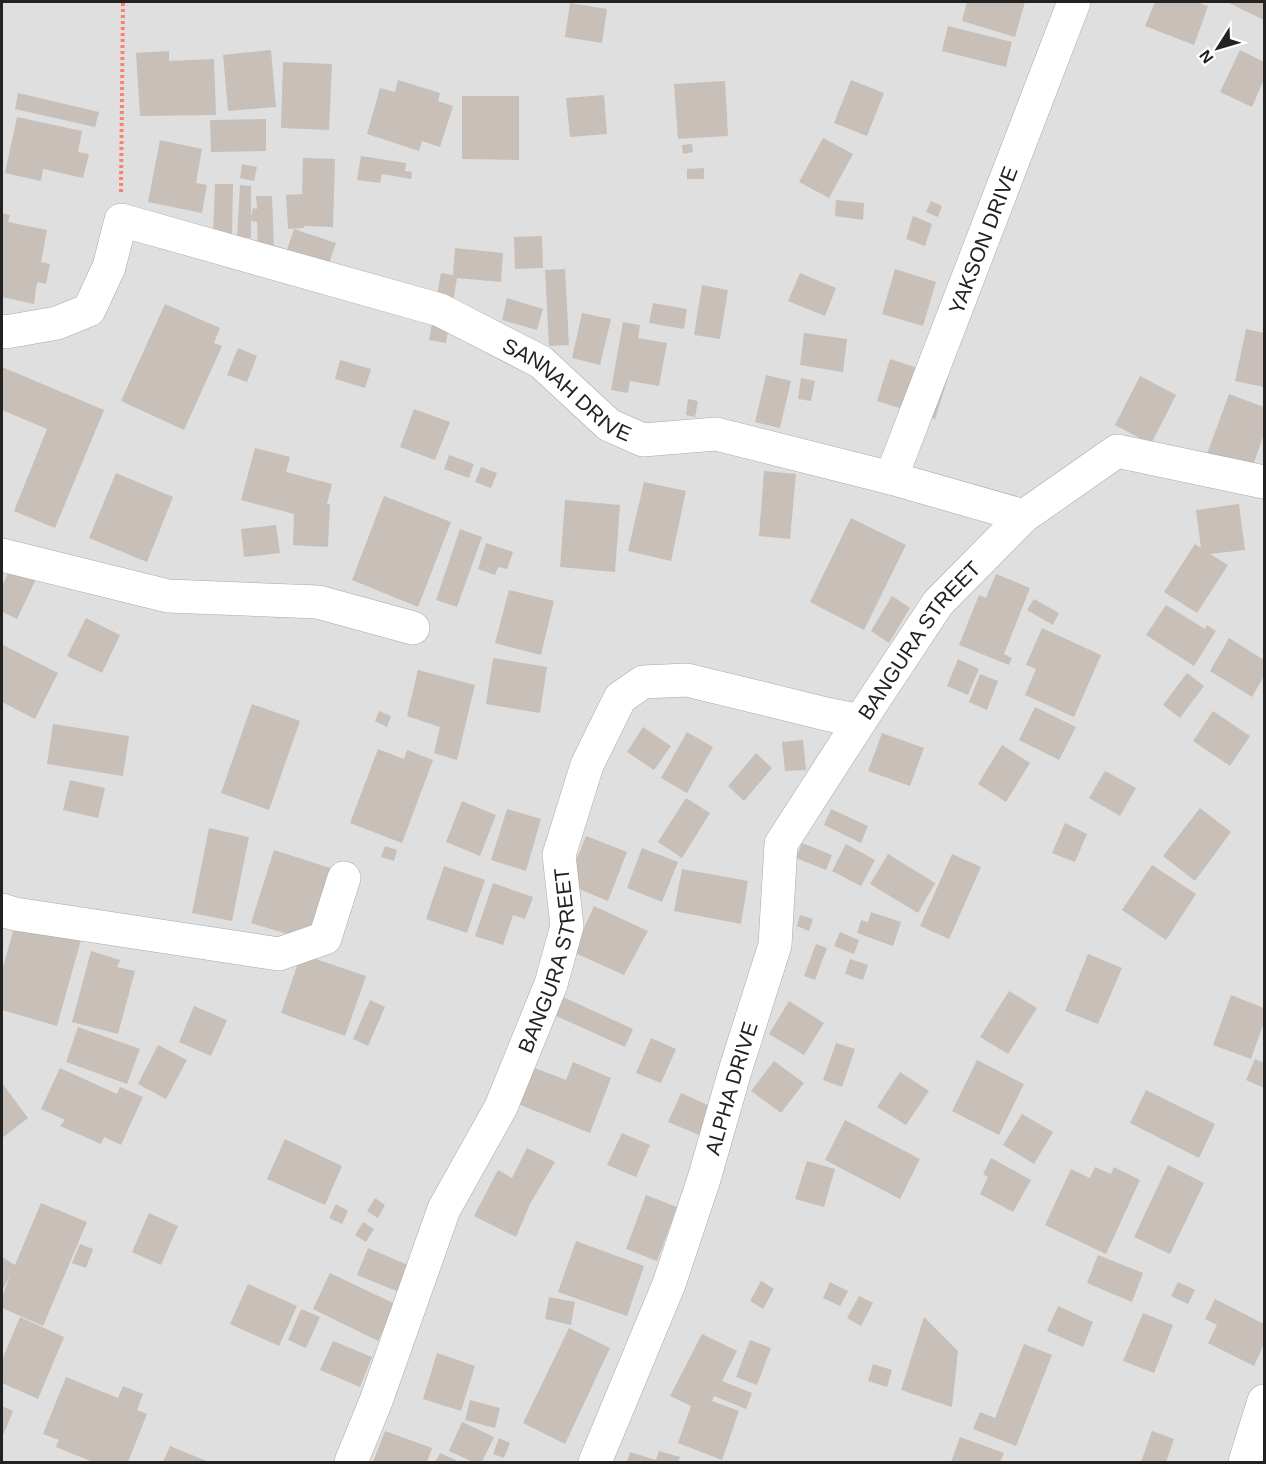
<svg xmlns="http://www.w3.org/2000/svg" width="1266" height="1464" viewBox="0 0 1266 1464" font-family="Arial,sans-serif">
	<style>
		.residential { fill: #e0dfdf }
		.building { fill: #c7bfb8 }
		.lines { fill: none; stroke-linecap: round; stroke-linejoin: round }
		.minor-casing { stroke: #a9a9a9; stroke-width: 34 }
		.path { stroke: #fa8072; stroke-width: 4; stroke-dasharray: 3 3; stroke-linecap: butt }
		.minor { stroke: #fff; stroke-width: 33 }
		.labels { text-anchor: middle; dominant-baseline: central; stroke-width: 4.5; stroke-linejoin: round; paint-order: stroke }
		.street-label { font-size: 21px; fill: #222; stroke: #fff }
	</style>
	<rect width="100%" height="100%" fill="#f2efe9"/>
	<rect class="residential" x="2" y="2" width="1262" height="1460"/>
	<g class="building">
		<path d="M967,2H1025L1015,37L962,21Z"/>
		<path d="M1155,2H1197L1208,6L1194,45L1145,26Z"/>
		<path d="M1227,2H1264V20Z"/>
		<path d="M570,3L607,9L602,43L565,37Z"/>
		<path d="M948,26L1012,42L1006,67L942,51Z"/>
		<path d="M271,50L276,107L228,111L223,55Z"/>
		<path d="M1240,50L1264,62V79L1252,107L1220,92Z"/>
		<path d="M169,51V61L214,59L216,115L140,116L136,53Z"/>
		<path d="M283,62L332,64L329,130L281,128Z"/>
		<path d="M398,80L440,93L438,101L453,106L440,147L422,141L419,151L367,134L380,88L395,92Z"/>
		<path d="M851,80L884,93L867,136L834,123Z"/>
		<path d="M725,81L728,136L678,139L674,84Z"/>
		<path d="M18,93L99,112L95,127L15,109Z"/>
		<path d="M604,95L607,134L570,137L566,98Z"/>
		<path d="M462,96H519V160L462,159Z"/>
		<path d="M17,117L82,131L78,152L89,154L83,178L43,169L41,181L5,173Z"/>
		<path d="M266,119V151L211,152L210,120Z"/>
		<path d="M823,138L853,154L829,198L799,182Z"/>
		<path d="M160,140L202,149L196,183L207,185L202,213L148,202Z"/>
		<path d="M692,144L693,152L683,154L682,145Z"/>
		<path d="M361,156L406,163L405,171L412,172L411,179L382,174L380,183L357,180Z"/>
		<path d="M303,158L335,159L333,227L304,226V228L288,229L286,195L302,194Z"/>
		<path d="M242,164L257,167L254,181L240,178Z"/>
		<path d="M704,168V179H687V169Z"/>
		<path d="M215,184H233L232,236H213Z"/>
		<path d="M240,185L251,186V217L253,208L257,209L256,196H272L274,249H258L257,222L251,221V238L237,237Z"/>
		<path d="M836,200L864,203L863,220L835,216Z"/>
		<path d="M931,201L942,206L938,217L926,212Z"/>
		<path d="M2,213L10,215L8,222L47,230L41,262L50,264L46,284L37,282L34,304L2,297Z"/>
		<path d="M913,216L932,224L925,246L906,239Z"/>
		<path d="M294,229L336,243L329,264L287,250Z"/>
		<path d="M542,236L543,268L515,269L514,237Z"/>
		<path d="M455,248L503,253L501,282L457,278L446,343L429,340L441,273L453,275Z"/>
		<path d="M565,269L569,345L549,346L545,270Z"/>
		<path d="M895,269L936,282L923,326L882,314Z"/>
		<path d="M800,273L836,288L825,316L788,301Z"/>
		<path d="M702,285L728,290L720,339L694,335Z"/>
		<path d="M507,298L543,309L537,330L502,320Z"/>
		<path d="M653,303L687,309L684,329L649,323Z"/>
		<path d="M165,304L220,328L214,343L222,346L184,430L121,401Z"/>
		<path d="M582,313L611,319L600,365L572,358Z"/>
		<path d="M623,322L640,325L638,338L667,343L659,386L630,381L628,393L611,390Z"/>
		<path d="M1246,329L1264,333V387L1235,381Z"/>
		<path d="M804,333L847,339L843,372L800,365Z"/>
		<path d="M238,348L257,356L247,382L227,375Z"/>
		<path d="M890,359L948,378L935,419L877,401Z"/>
		<path d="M340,360L371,369L365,388L335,379Z"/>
		<path d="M2,367L104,410L55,528L14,511L47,429L2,410Z"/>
		<path d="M766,375L791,381L780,428L755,422Z"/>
		<path d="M1140,376L1176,395L1151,444L1115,425Z"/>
		<path d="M801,378L815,381L811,401L798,399Z"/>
		<path d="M1229,394L1264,407V434L1251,471L1207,454Z"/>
		<path d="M688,399L698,401L695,417L686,415Z"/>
		<path d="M414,409L450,422L435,460L400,447Z"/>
		<path d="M255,448L290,457L286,472L332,484L327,504H330L328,547L293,545L294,514L241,500Z"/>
		<path d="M449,455L474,464L469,478L444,469Z"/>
		<path d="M481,467L497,473L491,488L475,482Z"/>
		<path d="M764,471L796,474L790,539L759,536Z"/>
		<path d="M116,473L173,497L147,562L89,538Z"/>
		<path d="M644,482L686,491L671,561L628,551Z"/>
		<path d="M384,496L451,522L418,607L352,580Z"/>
		<path d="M565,500L620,505L615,572L560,567Z"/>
		<path d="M1239,504L1245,550L1210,554L1228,565L1197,613L1164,592L1195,544L1201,548L1196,510Z"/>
		<path d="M851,518L906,545L864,630L810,602Z"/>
		<path d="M276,525L280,553L244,557L241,529Z"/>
		<path d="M460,529L482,537L457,607L436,600Z"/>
		<path d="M486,543L513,552L507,569L498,567L495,575L478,569Z"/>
		<path d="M12,564L37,577L17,619L2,612V587Z"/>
		<path d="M996,574L1030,588L1004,654L1012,658L1009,665L959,645L979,595L986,598Z"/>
		<path d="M509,590L554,601L541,655L495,643Z"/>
		<path d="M892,596L910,608L889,643L871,631Z"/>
		<path d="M1034,599L1059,613L1053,625L1027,610Z"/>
		<path d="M1166,605L1205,629L1207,625L1216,631L1194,666L1146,635Z"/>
		<path d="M86,618L120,635L102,673L67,656Z"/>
		<path d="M1042,628L1101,655L1074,717L1025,695L1036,669L1026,665Z"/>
		<path d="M1229,638L1264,660V676L1252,697L1210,671Z"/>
		<path d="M3,645L58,673L35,719L2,702V648Z"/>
		<path d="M493,658L547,667L540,713L486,704Z"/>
		<path d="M958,659L979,669L968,695L947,686Z"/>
		<path d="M418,670L475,685L457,760L434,753L440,727L407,716Z"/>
		<path d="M1187,673L1204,686L1180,718L1163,705Z"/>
		<path d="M980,674L998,681L987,710L969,702Z"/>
		<path d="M252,704L300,721L269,810L221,793Z"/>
		<path d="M1035,707L1076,727L1059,760L1019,740Z"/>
		<path d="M379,711L391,716L387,727L375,721Z"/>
		<path d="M1213,711L1250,736L1230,766L1193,741Z"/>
		<path d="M53,724L129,736L123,776L47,764Z"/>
		<path d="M643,727L671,746L654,770L627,752Z"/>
		<path d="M687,732L713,747L687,793L661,778Z"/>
		<path d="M882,733L924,748L910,786L868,771Z"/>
		<path d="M803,740L806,770L785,771L782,742Z"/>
		<path d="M1002,745L1030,763L1006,802L978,784Z"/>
		<path d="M378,749L404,759L407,750L433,760L402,843L350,823Z"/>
		<path d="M756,753L772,768L744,801L728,786Z"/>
		<path d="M1105,771L1136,788L1120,816L1089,798Z"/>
		<path d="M70,780L105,788L98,818L63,810Z"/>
		<path d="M686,798L710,813L682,858L658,842Z"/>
		<path d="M462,801L496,815L480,856L446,842Z"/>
		<path d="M1200,808L1231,832L1195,881L1163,856Z"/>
		<path d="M507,809L541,819L526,871L491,860Z"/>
		<path d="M831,809L868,826L861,843L824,825Z"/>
		<path d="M1065,823L1087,834L1075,862L1052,853Z"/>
		<path d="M209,828L249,837L232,921L192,913Z"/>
		<path d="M586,836L627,852L608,901L567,884Z"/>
		<path d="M802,843L832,855L826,870L796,858Z"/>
		<path d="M846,844L875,860L861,886L832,871Z"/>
		<path d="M385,846L397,850L394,861L381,857Z"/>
		<path d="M642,848L678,862L662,902L627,888Z"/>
		<path d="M274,850L330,868L308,940L251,923Z"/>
		<path d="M888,854L935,883L918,913L870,884Z"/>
		<path d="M952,854L981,867L949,939L920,926Z"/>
		<path d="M1152,865L1196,894L1166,940L1122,910Z"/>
		<path d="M444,866L485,880L467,933L426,919Z"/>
		<path d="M682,869L748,881L741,924L674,911Z"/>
		<path d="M493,883L533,897L525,919L513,915L503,945L475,936Z"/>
		<path d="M594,906L648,931L624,975L573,952Z"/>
		<path d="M871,912L901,922L893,946L857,933L861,920L868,922Z"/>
		<path d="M800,915L813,919L809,931L797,926Z"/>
		<path d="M16,921L81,940L57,1026L2,1010V967H3Z"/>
		<path d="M840,932L859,940L854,954L834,946Z"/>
		<path d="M816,944L827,948L815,980L804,976Z"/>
		<path d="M91,951L120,960L117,967L135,971L118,1034L72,1022Z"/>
		<path d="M301,954L366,976L345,1036L281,1013Z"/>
		<path d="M1088,954L1122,968L1098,1024L1065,1011Z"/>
		<path d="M850,959L868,965L863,980L845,974Z"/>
		<path d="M1009,991L1037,1008L1008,1054L980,1037Z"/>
		<path d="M1231,995L1264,1008V1022L1251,1059L1213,1045Z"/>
		<path d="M563,997L633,1029L625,1047L554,1015Z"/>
		<path d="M370,1000L385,1007L368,1046L353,1039Z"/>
		<path d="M789,1001L824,1023L804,1055L769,1034Z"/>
		<path d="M194,1006L227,1020L211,1056L179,1042Z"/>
		<path d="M78,1027L140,1049L127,1084L66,1062Z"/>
		<path d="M651,1038L676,1049L661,1083L636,1073Z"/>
		<path d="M836,1043L855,1049L842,1087L823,1080Z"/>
		<path d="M158,1045L187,1060L166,1099L138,1084Z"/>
		<path d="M1255,1059L1264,1063V1088L1246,1080Z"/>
		<path d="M977,1060L1024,1084L999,1135L952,1111Z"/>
		<path d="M774,1061L804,1083L781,1113L751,1091Z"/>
		<path d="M573,1062L611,1078L590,1133L508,1100L522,1063L566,1080Z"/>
		<path d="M60,1068L117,1094L120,1087L143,1097L121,1145L104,1137L101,1144L60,1126L65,1120L41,1109Z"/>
		<path d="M900,1072L929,1091L906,1125L877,1107Z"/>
		<path d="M2,1083L28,1118L2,1138Z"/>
		<path d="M1146,1090L1215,1124L1199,1158L1130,1123Z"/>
		<path d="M681,1093L712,1107L699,1135L668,1122Z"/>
		<path d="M1022,1114L1053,1132L1034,1164L1003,1145Z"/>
		<path d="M845,1120L920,1159L900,1199L825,1160Z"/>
		<path d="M622,1133L650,1145L636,1177L607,1165Z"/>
		<path d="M285,1139L342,1166L325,1205L267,1179Z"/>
		<path d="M527,1148L555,1162L530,1204L516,1237L474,1216L498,1170L512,1178Z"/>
		<path d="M991,1158L1031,1180L1013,1212L980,1194L988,1177L983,1174Z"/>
		<path d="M807,1161L835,1169L824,1207L795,1199Z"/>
		<path d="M1168,1165L1204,1183L1170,1254L1134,1237Z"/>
		<path d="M1095,1167L1111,1174L1114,1167L1140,1180L1106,1254L1045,1225L1071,1169L1090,1178Z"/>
		<path d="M646,1195L677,1207L657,1261L626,1249Z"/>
		<path d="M375,1198L385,1205L378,1218L367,1211Z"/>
		<path d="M41,1203L87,1222L43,1326L2,1308V1297L10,1276L2,1291V1257L15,1265Z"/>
		<path d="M336,1204L348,1211L342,1224L329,1218Z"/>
		<path d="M149,1213L178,1226L161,1265L132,1252Z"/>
		<path d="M363,1222L374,1229L366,1242L355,1235Z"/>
		<path d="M576,1241L644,1266L627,1316L558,1292Z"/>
		<path d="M80,1244L93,1249L86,1268L72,1263Z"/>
		<path d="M368,1248L415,1268L404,1294L357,1275Z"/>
		<path d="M1098,1255L1143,1273L1132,1302L1087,1283Z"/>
		<path d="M330,1273L395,1304L378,1341L313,1309Z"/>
		<path d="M761,1281L774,1289L763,1309L750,1301Z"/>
		<path d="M830,1282L848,1291L840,1306L823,1298Z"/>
		<path d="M1178,1282L1195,1290L1188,1304L1171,1296Z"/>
		<path d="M248,1284L297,1306L279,1346L230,1324Z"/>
		<path d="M859,1296L873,1303L861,1326L847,1318Z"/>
		<path d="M549,1297L575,1302L571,1325L545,1319Z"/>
		<path d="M1215,1299L1264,1324V1344L1254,1366L1208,1343L1217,1325L1205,1319Z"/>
		<path d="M1058,1306L1093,1322L1083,1347L1047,1331Z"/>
		<path d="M301,1309L320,1317L306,1348L288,1340Z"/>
		<path d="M1143,1313L1173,1325L1154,1373L1123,1361Z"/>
		<path d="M20,1317L64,1337L38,1399L2,1383V1360Z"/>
		<path d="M924,1317L958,1351L952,1407L901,1390Z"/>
		<path d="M569,1328L610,1348L565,1444L523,1423Z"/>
		<path d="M702,1334L737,1351L722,1381L752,1393L746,1409L714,1396L712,1401L739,1411L722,1460L678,1443L691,1406L670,1396Z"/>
		<path d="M750,1340L771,1348L757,1385L736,1377Z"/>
		<path d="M333,1341L372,1357L360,1387L320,1370Z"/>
		<path d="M1024,1344L1052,1355L1016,1446L973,1429L980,1412L995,1418Z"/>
		<path d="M437,1353L475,1366L461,1411L423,1399Z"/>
		<path d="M873,1364L892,1370L887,1387L868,1381Z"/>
		<path d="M66,1377L118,1398L123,1386L143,1394L137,1410L147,1414L128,1462H93L56,1447L59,1440L43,1434Z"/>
		<path d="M470,1400L500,1408L495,1428L465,1420Z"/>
		<path d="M2,1406L13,1411L2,1438Z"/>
		<path d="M462,1422L494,1437L482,1462H473L449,1451Z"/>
		<path d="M385,1431L432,1448L427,1462H373Z"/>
		<path d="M1152,1431L1174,1439L1166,1462H1141Z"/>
		<path d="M960,1437L1004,1453L1000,1462H951Z"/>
		<path d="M499,1438L510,1443L504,1458L493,1454Z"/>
		<path d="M170,1446L209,1462H163Z"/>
		<path d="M659,1451L680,1457L678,1462H627L630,1452L656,1460Z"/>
		<path d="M440,1453L456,1460L455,1462H435Z"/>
	</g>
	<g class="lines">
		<defs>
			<g id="minor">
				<path id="s1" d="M2,331L6,332L57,323L89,310L109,267L121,220L440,310L541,362L609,425L643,440L716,434L891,478L1024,516"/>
				<path id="s2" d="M891,478L1074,2"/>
				<path d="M2,555L168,596L318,602L413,628"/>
				<path d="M2,910L15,914L279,954L325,938L344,878"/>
				<path id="s3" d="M351,1462L376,1401L444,1209L501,1107L551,984L567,926L559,855L587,765L620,698L643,682L687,680L826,714L860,721L938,603L1024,516L1117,451L1264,482"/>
				<path id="s4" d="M595,1462L669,1284L704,1179L735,1071L775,945L781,844L860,721"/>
				<path d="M1245,1462L1264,1401"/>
			</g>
		</defs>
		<use href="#minor" class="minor-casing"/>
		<path class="path" d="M121,192L123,2"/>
		<use href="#minor" class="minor"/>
	</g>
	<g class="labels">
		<g class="street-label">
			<text stroke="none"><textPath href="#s2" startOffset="255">YAKSON DRIVE</textPath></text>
			<text stroke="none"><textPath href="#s1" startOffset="669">SANNAH DRIVE</textPath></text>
			<text stroke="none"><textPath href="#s3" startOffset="1170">BANGURA STREET</textPath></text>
			<text stroke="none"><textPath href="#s3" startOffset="542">BANGURA STREET</textPath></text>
			<text stroke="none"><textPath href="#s4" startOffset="398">ALPHA DRIVE</textPath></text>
		</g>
	</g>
	<rect width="1266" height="1464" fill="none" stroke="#222222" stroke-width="6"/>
	<g transform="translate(1218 48) rotate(233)" stroke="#ffffff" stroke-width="4.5" paint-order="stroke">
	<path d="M0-4.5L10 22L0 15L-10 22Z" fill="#222222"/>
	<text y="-9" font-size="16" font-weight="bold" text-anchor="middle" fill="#222222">N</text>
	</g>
</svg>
